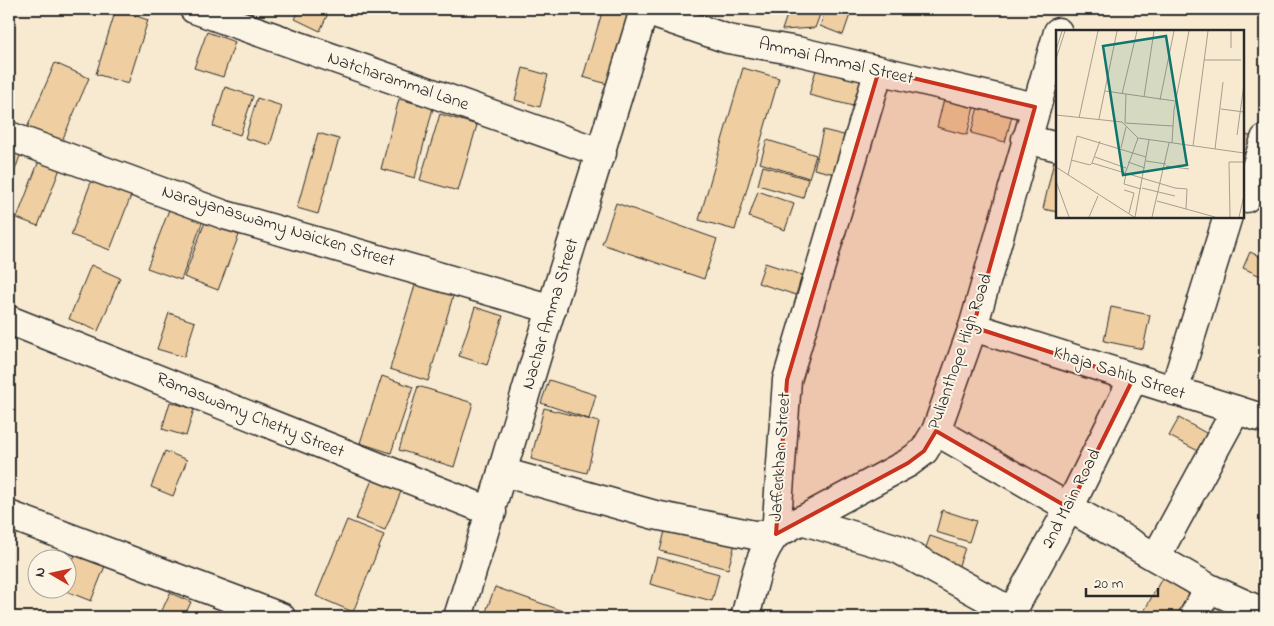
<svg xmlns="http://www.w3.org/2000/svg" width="1274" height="626" viewBox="0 0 1274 626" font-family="'Indie Flower',sans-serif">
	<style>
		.building { fill: #efcfa1; stroke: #2b2b2b }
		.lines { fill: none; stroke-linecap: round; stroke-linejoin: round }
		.minor-casing { stroke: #2b2b2b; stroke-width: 31 }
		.major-casing { stroke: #2b2b2b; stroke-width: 31 }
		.minor { stroke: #fcf5e5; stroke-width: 28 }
		.major { stroke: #fcf5e5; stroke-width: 28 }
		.marked { fill: #c8321e; fill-opacity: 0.2; stroke: #c8321e; stroke-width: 4; stroke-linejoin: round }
		.labels { text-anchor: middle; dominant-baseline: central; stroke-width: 4; stroke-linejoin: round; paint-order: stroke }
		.street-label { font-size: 18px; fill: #2b2b2b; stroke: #fcf5e5 }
		.inset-road { fill: none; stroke: #a69e8f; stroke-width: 1 }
		.view { fill: #0f766e; fill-opacity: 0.15; stroke: #0f766e; stroke-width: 2.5 }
		.inset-edge { fill: none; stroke: #2b2b2b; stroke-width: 2.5 }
	</style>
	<rect width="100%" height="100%" fill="#f8ead1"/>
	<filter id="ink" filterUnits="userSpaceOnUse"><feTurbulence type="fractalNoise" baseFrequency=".02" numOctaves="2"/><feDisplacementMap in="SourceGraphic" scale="10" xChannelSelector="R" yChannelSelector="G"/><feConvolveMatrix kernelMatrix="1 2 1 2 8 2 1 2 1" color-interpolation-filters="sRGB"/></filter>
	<g filter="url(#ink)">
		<g class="building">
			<path d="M116,9L148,20L128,84L96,74Z"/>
			<path d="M300,9H330L320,31L295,19Z"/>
			<path d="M603,9L631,16L611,85L583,77Z"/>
			<path d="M789,9H822L815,28L782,30Z"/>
			<path d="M826,9H852L843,35L820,26Z"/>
			<path d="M207,32L235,42L223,77L194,68Z"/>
			<path d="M55,63L89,78L61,143L27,128Z"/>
			<path d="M817,66L864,78L857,107L809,95Z"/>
			<path d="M523,68L548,75L540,107L515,100Z"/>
			<path d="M743,68L779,78L735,230L699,220Z"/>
			<path d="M225,87L253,96L240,135L213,126Z"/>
			<path d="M257,98L282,106L270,145L245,138Z"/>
			<path d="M399,99L433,108L415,178L381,169Z"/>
			<path d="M944,99L974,107L967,135L937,127Z"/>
			<path d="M978,107L1012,116L1005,142L971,133Z"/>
			<path d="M440,114L477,125L458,191L420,180Z"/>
			<path d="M823,130L852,137L843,176L814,169Z"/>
			<path d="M318,133L339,139L318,214L297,208Z"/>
			<path d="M1243,134L1262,140L1257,157L1243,152Z"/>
			<path d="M767,140L816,155L809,178L760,163Z"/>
			<path d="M9,149L21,153L9,187Z"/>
			<path d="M40,158L61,166L38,226L17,218Z"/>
			<path d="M1054,161L1058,162V212L1043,209Z"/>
			<path d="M763,166L808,179L803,198L758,185Z"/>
			<path d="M93,177L132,193L110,250L71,235Z"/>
			<path d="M758,191L794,204L785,230L749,217Z"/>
			<path d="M616,203L717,239L704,279L602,244Z"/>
			<path d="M170,207L203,220L181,280L147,268Z"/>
			<path d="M205,222L239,235L218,290L184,277Z"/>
			<path d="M1250,252L1265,259V278L1243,268Z"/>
			<path d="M765,263L802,275L796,295L758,283Z"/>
			<path d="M91,265L120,278L98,331L69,319Z"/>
			<path d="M416,282L454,293L428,381L390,369Z"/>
			<path d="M475,307L503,316L487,365L459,356Z"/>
			<path d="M1111,307L1150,315L1143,349L1104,341Z"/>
			<path d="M169,313L195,322L184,357L157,349Z"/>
			<path d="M382,376L413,387L391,453L360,443Z"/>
			<path d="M549,380L596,395L589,419L541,403Z"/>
			<path d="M418,386L473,403L454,467L399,450Z"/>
			<path d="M170,402L194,409L186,436L162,429Z"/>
			<path d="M544,408L599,422L587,473L531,459Z"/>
			<path d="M1179,418L1215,438L1206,455L1169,436Z"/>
			<path d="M165,451L187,460L173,496L151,487Z"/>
			<path d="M376,470L405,482L385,530L356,519Z"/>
			<path d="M942,510L976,521L969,542L936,532Z"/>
			<path d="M347,520L384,535L353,612L316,596Z"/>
			<path d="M667,523L736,541L728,569L660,551Z"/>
			<path d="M930,536L965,548L958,568L923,556Z"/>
			<path d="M77,549L107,561L91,601L61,589L68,588V573Z"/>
			<path d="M657,557L719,574L712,601L650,584Z"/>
			<path d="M1163,576L1200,596L1188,617H1141Z"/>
			<path d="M495,587L563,611L561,617H484Z"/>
			<path d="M170,593L191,602L184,617H159Z"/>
		</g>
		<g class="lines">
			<defs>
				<g id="minor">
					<path d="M194,9L602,153"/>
					<path d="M640,9L728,39L797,51L1035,107"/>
					<path d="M9,136L225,215L552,309"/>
					<path d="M1026,139L1058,147"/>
					<path d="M1246,198L1265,139"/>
					<path d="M9,320L492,512"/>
					<path d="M973,327L1265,419"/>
					<path d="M1174,391L1228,216"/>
					<path d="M936,431L1209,588L1260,611"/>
					<path d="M502,472L655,515L754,535L776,534L787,380L879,70"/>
					<path d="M9,515L281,617"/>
					<path d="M801,520L898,549L1012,612"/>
					<path d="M1156,557L1236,410"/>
					<path d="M458,617C490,515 519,412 551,310C582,210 614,111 644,10"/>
					<path d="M1009,617L1069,508L1133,379"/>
					<path d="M1193,617L1209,588"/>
				</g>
				<path id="major" d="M745,617C753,590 757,556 776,534L908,463L924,451L936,431L973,327L1058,32"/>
			</defs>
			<use href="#minor" class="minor-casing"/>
			<use href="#major" class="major-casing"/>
			<use href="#minor" class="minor"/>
			<use href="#major" class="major"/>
		</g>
	</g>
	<path class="marked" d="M879,70L1035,107L973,327L1133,379L1069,508L936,431L924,451L908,463L776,534L787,380Z"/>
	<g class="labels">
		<g class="street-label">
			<text transform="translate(836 62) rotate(13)">Ammai Ammal Street</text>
			<text transform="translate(398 82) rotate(19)">Natcharammal Lane</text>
			<text transform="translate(278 227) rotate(17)">Narayanaswamy Naicken Street</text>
			<text transform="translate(551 314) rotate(-73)">Nachar Amma Street</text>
			<text transform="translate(961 352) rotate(-71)">Pulianthope High Road</text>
			<text transform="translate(1119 374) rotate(18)">Khaja Sahib Street</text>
			<text transform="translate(250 416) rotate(22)">Ramaswamy Chetty Street</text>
			<text transform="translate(781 457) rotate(-86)">Jafferkhan Street</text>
			<text transform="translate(1072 499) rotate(-63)">2nd Main Road</text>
		</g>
	</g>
	<g transform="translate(1056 30)">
		<rect width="188" height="188" fill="#f8ead1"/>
		<path class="inset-road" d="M175,18V1M0,20L6,1M0,29L9,1M148,30H185M49,61L119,71M66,64L81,1M70,64L69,93L117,96M88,67L98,1M104,70L118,1M165,79L188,82M0,85L66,92L82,108L188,123M23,88L42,1M43,89L61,1M181,105L188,54M44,111L36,133L119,158L131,159L130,179M116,113L118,80L133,1M137,116L152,1M65,118L70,97M159,119L167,52M39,127L70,138M15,130L34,135L36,133M90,131L110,134M72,132L89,138M110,136L133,139M0,137L78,187M69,144L82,108M70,144L68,154L85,159M12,145L21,106L90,127M0,151L13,187M86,158L119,166M68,160L78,163L73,183M101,171L159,187M33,187L42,166M79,187L93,110M96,187L113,113M174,187L173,132H188M183,187L188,165"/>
		<path class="view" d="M110,6L131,135L67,145L47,16Z"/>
		<rect width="188" height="188" class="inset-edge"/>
	</g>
	<rect width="1274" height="626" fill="none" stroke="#fcf5e5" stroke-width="30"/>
	<rect x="15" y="15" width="1244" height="596" fill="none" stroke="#2b2b2b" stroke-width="2" filter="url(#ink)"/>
	<g transform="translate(52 574) rotate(279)"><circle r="24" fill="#fcf5e5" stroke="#a8a49b"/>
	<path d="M0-4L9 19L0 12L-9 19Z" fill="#c8321e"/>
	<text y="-8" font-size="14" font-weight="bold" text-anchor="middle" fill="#2b2b2b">N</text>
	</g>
	<path d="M1086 588v8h72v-8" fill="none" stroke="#2b2b2b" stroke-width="2.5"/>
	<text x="1094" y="588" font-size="15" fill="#2b2b2b" stroke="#fcf5e5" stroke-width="4" paint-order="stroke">20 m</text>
</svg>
